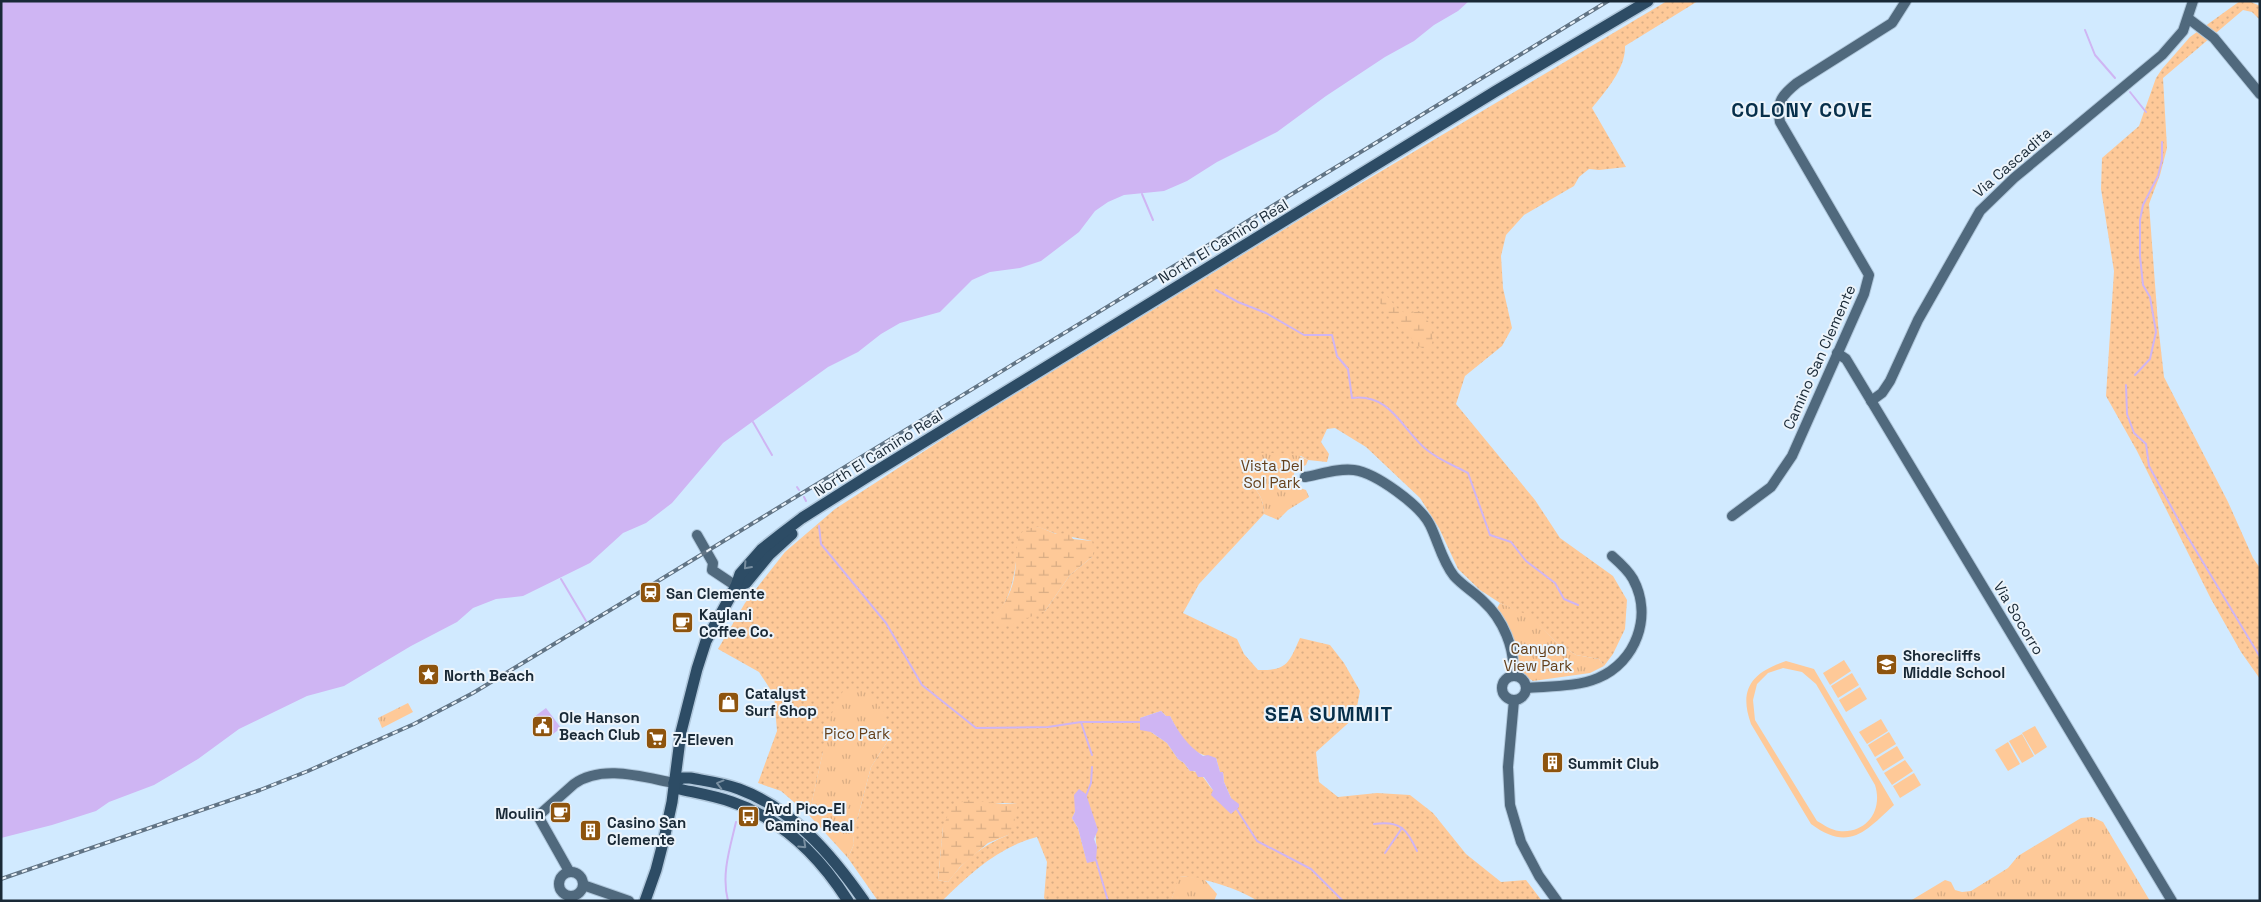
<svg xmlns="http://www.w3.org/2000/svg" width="2261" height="902" viewBox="0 0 2261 902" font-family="'Space Grotesk',sans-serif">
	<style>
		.grass { fill: url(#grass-dots); fill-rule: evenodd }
		.wetland { fill: url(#wetland-marsh) }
		.park { fill: url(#park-tufts) }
		.pitch { fill: #fec998; fill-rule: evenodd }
		.water { fill: #cfb5f3 }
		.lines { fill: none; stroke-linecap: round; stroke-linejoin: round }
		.stream { stroke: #cfb5f3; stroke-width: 2 }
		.secondary-casing { stroke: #b0c7db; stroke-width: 12 }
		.primary-casing { stroke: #b0c7db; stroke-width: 14 }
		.secondary { stroke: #50697d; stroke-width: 10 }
		.primary { stroke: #2d4c65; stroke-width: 11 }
		.rail-casing { stroke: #617485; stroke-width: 4 }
		.rail { stroke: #ecf4fb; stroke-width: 2; stroke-dasharray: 5.5; stroke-linecap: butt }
		.oneway { stroke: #798fa1 }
		.labels { text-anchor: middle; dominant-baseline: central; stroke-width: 4; stroke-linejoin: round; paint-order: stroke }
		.street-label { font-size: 15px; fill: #192936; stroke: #ecf4fb }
		.park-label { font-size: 15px; fill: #65411c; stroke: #ecf4fb }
		.poi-label { font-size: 15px; font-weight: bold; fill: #192936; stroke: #ecf4fb; text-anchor: start }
		.district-label { font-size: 20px; font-weight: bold; letter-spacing: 1px; fill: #072f4a; stroke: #ecf4fb }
	</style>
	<defs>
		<pattern id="grass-dots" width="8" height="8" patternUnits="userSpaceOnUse" patternTransform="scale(1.25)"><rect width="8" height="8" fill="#fec998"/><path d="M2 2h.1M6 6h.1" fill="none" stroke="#d9ad84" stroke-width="1.8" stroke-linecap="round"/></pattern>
		<pattern id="wetland-marsh" width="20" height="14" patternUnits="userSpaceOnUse" patternTransform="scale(1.25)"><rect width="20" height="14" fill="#fec998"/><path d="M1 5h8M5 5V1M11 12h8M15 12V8" fill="none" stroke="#d9ad84"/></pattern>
		<pattern id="park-tufts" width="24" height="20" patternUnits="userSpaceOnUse" patternTransform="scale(1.25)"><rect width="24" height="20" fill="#fec998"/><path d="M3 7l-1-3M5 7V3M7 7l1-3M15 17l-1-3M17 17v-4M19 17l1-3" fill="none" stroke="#d9ad84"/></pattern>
	</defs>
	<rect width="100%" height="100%" fill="#d1eaff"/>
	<g class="grass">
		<path d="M1667,1H1698L1625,46C1626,68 1606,91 1592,108L1626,167L1599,170L1589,169L1579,177L1574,186L1524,215L1506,235L1501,256L1503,288L1512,328L1502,346L1465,376L1456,404L1535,500L1560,538L1613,576L1627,600L1625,629L1613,654L1604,666L1599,659L1576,655L1557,643L1530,617L1500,603L1480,590L1458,569L1439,528L1420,498L1366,447L1335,428L1327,429L1321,442L1329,454L1327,462L1308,460L1301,456L1246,481C1259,491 1263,497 1264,514L1199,584L1183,613L1237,639L1244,654L1258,670C1287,671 1289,663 1300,638L1330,645L1344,663L1360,691L1355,717L1316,752L1319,782L1338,797L1377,793L1410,795L1433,813L1466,854L1501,882L1526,880L1542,901H1258C1234,887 1208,879 1180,876L1171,901H1047L1044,898L1047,862L1037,837C998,847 970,874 942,901H878L848,858L854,844L852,827L857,820L871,767L889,739L823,752L809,815L781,791L758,783L777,731L774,695L759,672L718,649L745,603L785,552L835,509L960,428L1306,216ZM1038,527L1057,534L1092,541V557L1070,575L1045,611L995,618C1016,591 1014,568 1020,536ZM1161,711L1166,716H1170C1181,737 1190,755 1216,758L1220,772H1223L1224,782L1231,798C1225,796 1216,793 1212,789C1205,781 1202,771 1190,771L1184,763L1178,759L1167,743L1151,732L1140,718ZM987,803H1017L1008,835C983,845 964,860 948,882L938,880L943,827ZM1075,812L1095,822C1098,831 1094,837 1097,847L1087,862L1078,828L1072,818Z"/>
		<path d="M2240,1H2249L2260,6V20L2252,12L2243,10L2163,78L2167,148L2160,175L2149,204L2158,324L2164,377L2228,502L2253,558L2260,568V679L2241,652L2211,599L2137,451L2106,396L2114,271L2101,189L2102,158L2139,126L2156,78L2162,69L2190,37Z"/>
	</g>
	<g class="wetland">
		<path d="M1385,294L1398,309L1407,314L1419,311C1431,319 1436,338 1430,351L1415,345L1406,329L1400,330L1380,303V297Z"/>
		<path d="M1039,527L1056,534L1069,533L1073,539L1092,541L1095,552L1092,557L1070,575L1045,611L1008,626H996L994,618C1005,604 1013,590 1015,572C1017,561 1015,548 1019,537C1023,528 1030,528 1039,527Z"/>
		<path d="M966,800L1004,804L1018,803L1014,825L1008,835L988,843L960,867L948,882L938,880L943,827L951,807Z"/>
	</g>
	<g class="park">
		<path d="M1258,453C1275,453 1293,452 1308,460L1306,465L1295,470L1293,478L1297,487L1306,490L1309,497L1288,510L1278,520L1264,514C1263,497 1259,491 1246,481L1244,469L1247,459Z"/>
		<path d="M1500,603L1530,616L1557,643L1576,655L1599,659L1604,666L1590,673L1533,681L1518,672L1512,643L1496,610Z"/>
		<path d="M853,688L866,690L884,712L889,739L871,767L857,820L852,827L854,844L848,858L809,815L831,715L843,691Z"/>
		<path d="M408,703L413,712L382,728L378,718Z"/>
		<path d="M2092,817L2103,822L2150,901H1910L1945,880L1951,882L1955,890L1962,892L1971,891L2008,868L2018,856L2081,818Z"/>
		<path d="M1179,876L1203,878L1217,894L1214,901H1171Z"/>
	</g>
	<g class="pitch">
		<path d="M1844,660L1851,671L1830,685L1823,673Z"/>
		<path d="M1786,661L1814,669L1894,805C1865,832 1849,852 1811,824L1751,724C1738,688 1753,672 1786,661ZM1783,668L1802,672L1816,684L1875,785C1883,810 1867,834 1839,831C1831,830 1824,825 1817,821L1755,720L1753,700L1757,684L1768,673Z"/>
		<path d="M1852,673L1859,685L1838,698L1831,686Z"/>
		<path d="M1860,687L1867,699L1846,712L1839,700Z"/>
		<path d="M1881,719L1888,731L1867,744L1859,732Z"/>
		<path d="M2035,726L2047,747L2035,755L2022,733Z"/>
		<path d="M1889,732L1896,744L1875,757L1868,745Z"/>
		<path d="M2022,734L2034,756L2022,763L2009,741Z"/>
		<path d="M2008,742L2020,764L2008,771L1995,750Z"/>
		<path d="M1897,746L1904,758L1883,771L1876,759Z"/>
		<path d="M1905,760L1913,771L1892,785L1884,773Z"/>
		<path d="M1914,773L1921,785L1900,798L1893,786Z"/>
	</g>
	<g class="water">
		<path d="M1,1H1469L1458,11L1434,25L1414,41L1385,57L1326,96L1277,132L1217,162L1187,181L1164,191L1124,195L1108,202L1095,211L1079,232L1041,261L1020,268L990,272L972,280L940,312L900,323L881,334L858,352L828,367L723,443L672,503L646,523L623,533L590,563L523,596L496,599L473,608L457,622L411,646L344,686L307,696L239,729L198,759L154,785L109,802L96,811L52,825L1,838Z"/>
		<path d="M546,708L561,728L549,737L534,717Z"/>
		<path d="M1161,711L1166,716H1170C1179,733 1187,745 1203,756L1208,755L1216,758L1220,772H1223L1224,782L1231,798L1239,804V807L1231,814L1211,795L1213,790L1204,777H1198L1195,771H1190L1184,763L1178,759L1167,743L1151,732L1140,730V718Z"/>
		<path d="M1079,789L1086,794L1098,830L1094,839L1097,847L1096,861L1087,863L1078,828L1072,818L1075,812L1074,795Z"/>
	</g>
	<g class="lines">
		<g class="stream">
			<path d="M2085,30L2095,55L2115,78"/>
			<path d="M2130,92L2146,112"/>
			<path d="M1142,194L1153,220"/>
			<path d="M1216,290L1238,302L1266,313L1304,335H1332L1337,356L1348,369L1352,398C1391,393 1402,430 1427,450C1439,460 1455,466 1468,473L1490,535L1511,542L1526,561L1555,583L1564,599L1578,605"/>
			<path d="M2135,375L2150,359L2156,332L2150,297L2143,285L2140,256V220L2143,205L2158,176L2162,160V142"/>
			<path d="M2126,385L2127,414L2134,433L2146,444L2149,466L2186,534L2260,657"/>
			<path d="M753,422L772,455"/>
			<path d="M797,487L799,490"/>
			<path d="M804,497L806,501"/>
			<path d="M819,526L821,544L886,623L922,685L976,728L1048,727L1081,722H1140"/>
			<path d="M561,579L586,621"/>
			<path d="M1081,722L1092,755"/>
			<path d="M1086,796L1091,783L1092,767"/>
			<path d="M1236,808L1257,841L1311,869L1343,901"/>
			<path d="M1374,824C1400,820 1407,829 1417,851"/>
			<path d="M1385,853L1402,828"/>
			<path d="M1096,860L1108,901"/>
			<path d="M728,901C721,874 730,848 736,822"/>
		</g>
		<defs>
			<g id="secondary">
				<path d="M2189,19L2214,38L2260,94"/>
				<path d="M1837,353L1846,359L2172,901"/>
				<path d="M1871,401L1882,393L1890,381L1918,320L1980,211L2014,178L2162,55L2183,31L2193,1"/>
				<path d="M1305,477C1321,474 1339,468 1354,470C1376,473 1420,505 1430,525C1438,541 1442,561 1454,576C1463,586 1474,592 1483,601C1502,618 1517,650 1512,676"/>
				<path d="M1732,516L1771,487L1792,456L1864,294L1869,275L1780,122C1776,102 1782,95 1797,83L1892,23L1906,1"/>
				<path d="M697,535L713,563L712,570L736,586"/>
				<circle cx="1514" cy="688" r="12"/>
				<path d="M1526,688C1549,686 1577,687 1598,678C1636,662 1653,616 1633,579C1628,570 1620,563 1612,556"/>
				<path d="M1514,700L1508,767L1510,805L1521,842L1539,876L1557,901"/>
				<path d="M569,871L538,816L574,784C602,764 642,777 674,783"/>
				<circle cx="571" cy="884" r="12"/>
				<path d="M583,885L629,901"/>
			</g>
			<g id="primary">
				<path d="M736,586L746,583L769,555L792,534"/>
				<path d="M674,783L682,778H690C706,781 723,783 739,789C793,809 832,855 864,901"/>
				<path d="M674,783L679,789C697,793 715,796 732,802C782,819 820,857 848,901"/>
				<path d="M645,901L656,870L664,839L672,802L681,732L697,669L706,641L736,586L740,574L762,549L781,534L802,518L870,475L1496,91L1648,1"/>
			</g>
		</defs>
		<use href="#secondary" class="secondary-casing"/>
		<use href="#primary" class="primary-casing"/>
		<use href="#secondary" class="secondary"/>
		<use href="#primary" class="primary"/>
		<defs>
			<path id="rail" d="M1,879L260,790L308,771L414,724L473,693L645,589L1608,1"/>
		</defs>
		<use href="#rail" class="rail-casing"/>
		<use href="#rail" class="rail"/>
	</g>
	<defs><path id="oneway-chevron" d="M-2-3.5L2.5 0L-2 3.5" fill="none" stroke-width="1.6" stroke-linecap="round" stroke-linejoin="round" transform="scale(1.25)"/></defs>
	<g class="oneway">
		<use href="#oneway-chevron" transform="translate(747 566) rotate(132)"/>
		<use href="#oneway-chevron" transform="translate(720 784) rotate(-165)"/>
		<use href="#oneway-chevron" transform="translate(803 845) rotate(43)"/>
	</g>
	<defs>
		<symbol id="station-square" viewBox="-11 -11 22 22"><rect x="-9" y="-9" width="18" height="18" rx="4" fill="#8e540e" stroke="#ecf4fb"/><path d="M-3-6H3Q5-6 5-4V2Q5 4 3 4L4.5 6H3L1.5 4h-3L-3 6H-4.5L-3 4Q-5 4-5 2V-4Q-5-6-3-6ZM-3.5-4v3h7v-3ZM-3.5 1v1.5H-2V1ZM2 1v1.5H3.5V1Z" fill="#fff"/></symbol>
		<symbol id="cafe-square" viewBox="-11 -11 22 22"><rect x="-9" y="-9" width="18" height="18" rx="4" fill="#8e540e" stroke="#ecf4fb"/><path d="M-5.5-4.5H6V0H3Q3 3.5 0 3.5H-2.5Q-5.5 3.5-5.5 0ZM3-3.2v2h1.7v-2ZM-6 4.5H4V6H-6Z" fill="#fff"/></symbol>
		<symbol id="school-square" viewBox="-11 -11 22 22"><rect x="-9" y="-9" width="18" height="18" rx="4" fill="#8e540e" stroke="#ecf4fb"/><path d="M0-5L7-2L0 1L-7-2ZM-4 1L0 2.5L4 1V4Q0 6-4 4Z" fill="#fff"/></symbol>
		<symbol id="sight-square" viewBox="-11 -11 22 22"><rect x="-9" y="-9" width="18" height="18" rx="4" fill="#8e540e" stroke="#ecf4fb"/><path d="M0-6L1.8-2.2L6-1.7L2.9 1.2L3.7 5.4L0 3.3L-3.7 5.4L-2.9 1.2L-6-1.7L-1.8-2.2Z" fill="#fff"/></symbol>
		<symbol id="shop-square" viewBox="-11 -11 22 22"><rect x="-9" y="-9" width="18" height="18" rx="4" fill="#8e540e" stroke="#ecf4fb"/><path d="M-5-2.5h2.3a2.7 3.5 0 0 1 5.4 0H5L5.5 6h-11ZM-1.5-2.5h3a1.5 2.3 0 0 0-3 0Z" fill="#fff"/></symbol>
		<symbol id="civic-square" viewBox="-11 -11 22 22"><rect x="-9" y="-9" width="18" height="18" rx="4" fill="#8e540e" stroke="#ecf4fb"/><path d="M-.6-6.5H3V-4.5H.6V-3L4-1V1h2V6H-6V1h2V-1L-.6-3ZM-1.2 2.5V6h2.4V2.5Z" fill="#fff"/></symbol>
		<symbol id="supermarket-square" viewBox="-11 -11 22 22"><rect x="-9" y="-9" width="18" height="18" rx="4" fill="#8e540e" stroke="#ecf4fb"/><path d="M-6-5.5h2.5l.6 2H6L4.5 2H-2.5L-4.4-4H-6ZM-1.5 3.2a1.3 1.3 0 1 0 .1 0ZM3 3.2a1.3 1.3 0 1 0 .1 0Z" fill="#fff"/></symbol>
		<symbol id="building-square" viewBox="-11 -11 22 22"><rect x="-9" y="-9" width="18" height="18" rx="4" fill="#8e540e" stroke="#ecf4fb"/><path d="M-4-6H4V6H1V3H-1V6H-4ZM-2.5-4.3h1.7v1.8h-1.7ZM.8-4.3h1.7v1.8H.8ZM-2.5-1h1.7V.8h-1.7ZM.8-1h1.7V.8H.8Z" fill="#fff"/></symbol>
		<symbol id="bus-square" viewBox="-11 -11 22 22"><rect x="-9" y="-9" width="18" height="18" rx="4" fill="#8e540e" stroke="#ecf4fb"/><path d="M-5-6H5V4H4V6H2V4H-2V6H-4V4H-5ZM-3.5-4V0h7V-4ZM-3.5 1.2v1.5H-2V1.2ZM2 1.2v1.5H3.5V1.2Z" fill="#fff"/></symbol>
	</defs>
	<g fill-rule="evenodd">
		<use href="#station-square" x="638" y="580" width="25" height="25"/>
		<use href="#cafe-square" x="670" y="610" width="25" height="25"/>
		<use href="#school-square" x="1874" y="652" width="25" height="25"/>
		<use href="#sight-square" x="416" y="662" width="25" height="25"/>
		<use href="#shop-square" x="716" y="690" width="25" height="25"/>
		<use href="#civic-square" x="530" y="714" width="25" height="25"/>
		<use href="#supermarket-square" x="644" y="726" width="25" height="25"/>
		<use href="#building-square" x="1540" y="750" width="25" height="25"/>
		<use href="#cafe-square" x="548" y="800" width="25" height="25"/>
		<use href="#bus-square" x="736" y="804" width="25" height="25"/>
		<use href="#building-square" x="578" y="818" width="25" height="25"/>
	</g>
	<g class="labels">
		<g class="street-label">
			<text transform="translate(2012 162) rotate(-41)">Via Cascadita</text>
			<text transform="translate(1223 241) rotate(-31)">North El Camino Real</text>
			<text transform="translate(1819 357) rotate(-66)">Camino San Clemente</text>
			<text transform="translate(878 453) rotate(-32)">North El Camino Real</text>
			<text transform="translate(2019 618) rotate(59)">Via Socorro</text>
		</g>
		<g class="park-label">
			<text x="1272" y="465">Vista Del<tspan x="1272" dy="17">Sol Park</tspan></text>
			<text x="1538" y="648">Canyon<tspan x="1538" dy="17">View Park</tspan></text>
			<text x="857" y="733">Pico Park</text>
		</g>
		<g class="poi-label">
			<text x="666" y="593">San Clemente</text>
			<text x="699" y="614">Kaylani<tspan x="699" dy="17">Coffee Co.</tspan></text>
			<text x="1903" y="655">Shorecliffs<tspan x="1903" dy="17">Middle School</tspan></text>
			<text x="444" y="675">North Beach</text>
			<text x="745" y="693">Catalyst<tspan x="745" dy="17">Surf Shop</tspan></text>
			<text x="559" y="717">Ole Hanson<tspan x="559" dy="17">Beach Club</tspan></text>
			<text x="673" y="739">7-Eleven</text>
			<text x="1568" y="763">Summit Club</text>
			<text x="765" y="808">Avd Pico-El<tspan x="765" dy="17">Camino Real</tspan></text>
			<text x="544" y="813" text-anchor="end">Moulin</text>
			<text x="607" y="822">Casino San<tspan x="607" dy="17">Clemente</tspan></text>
		</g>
		<g class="district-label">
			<text x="1802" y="110">COLONY COVE</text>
			<text x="1329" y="714">SEA SUMMIT</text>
		</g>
	</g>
	<rect width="2261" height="902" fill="none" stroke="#192936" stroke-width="5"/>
</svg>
